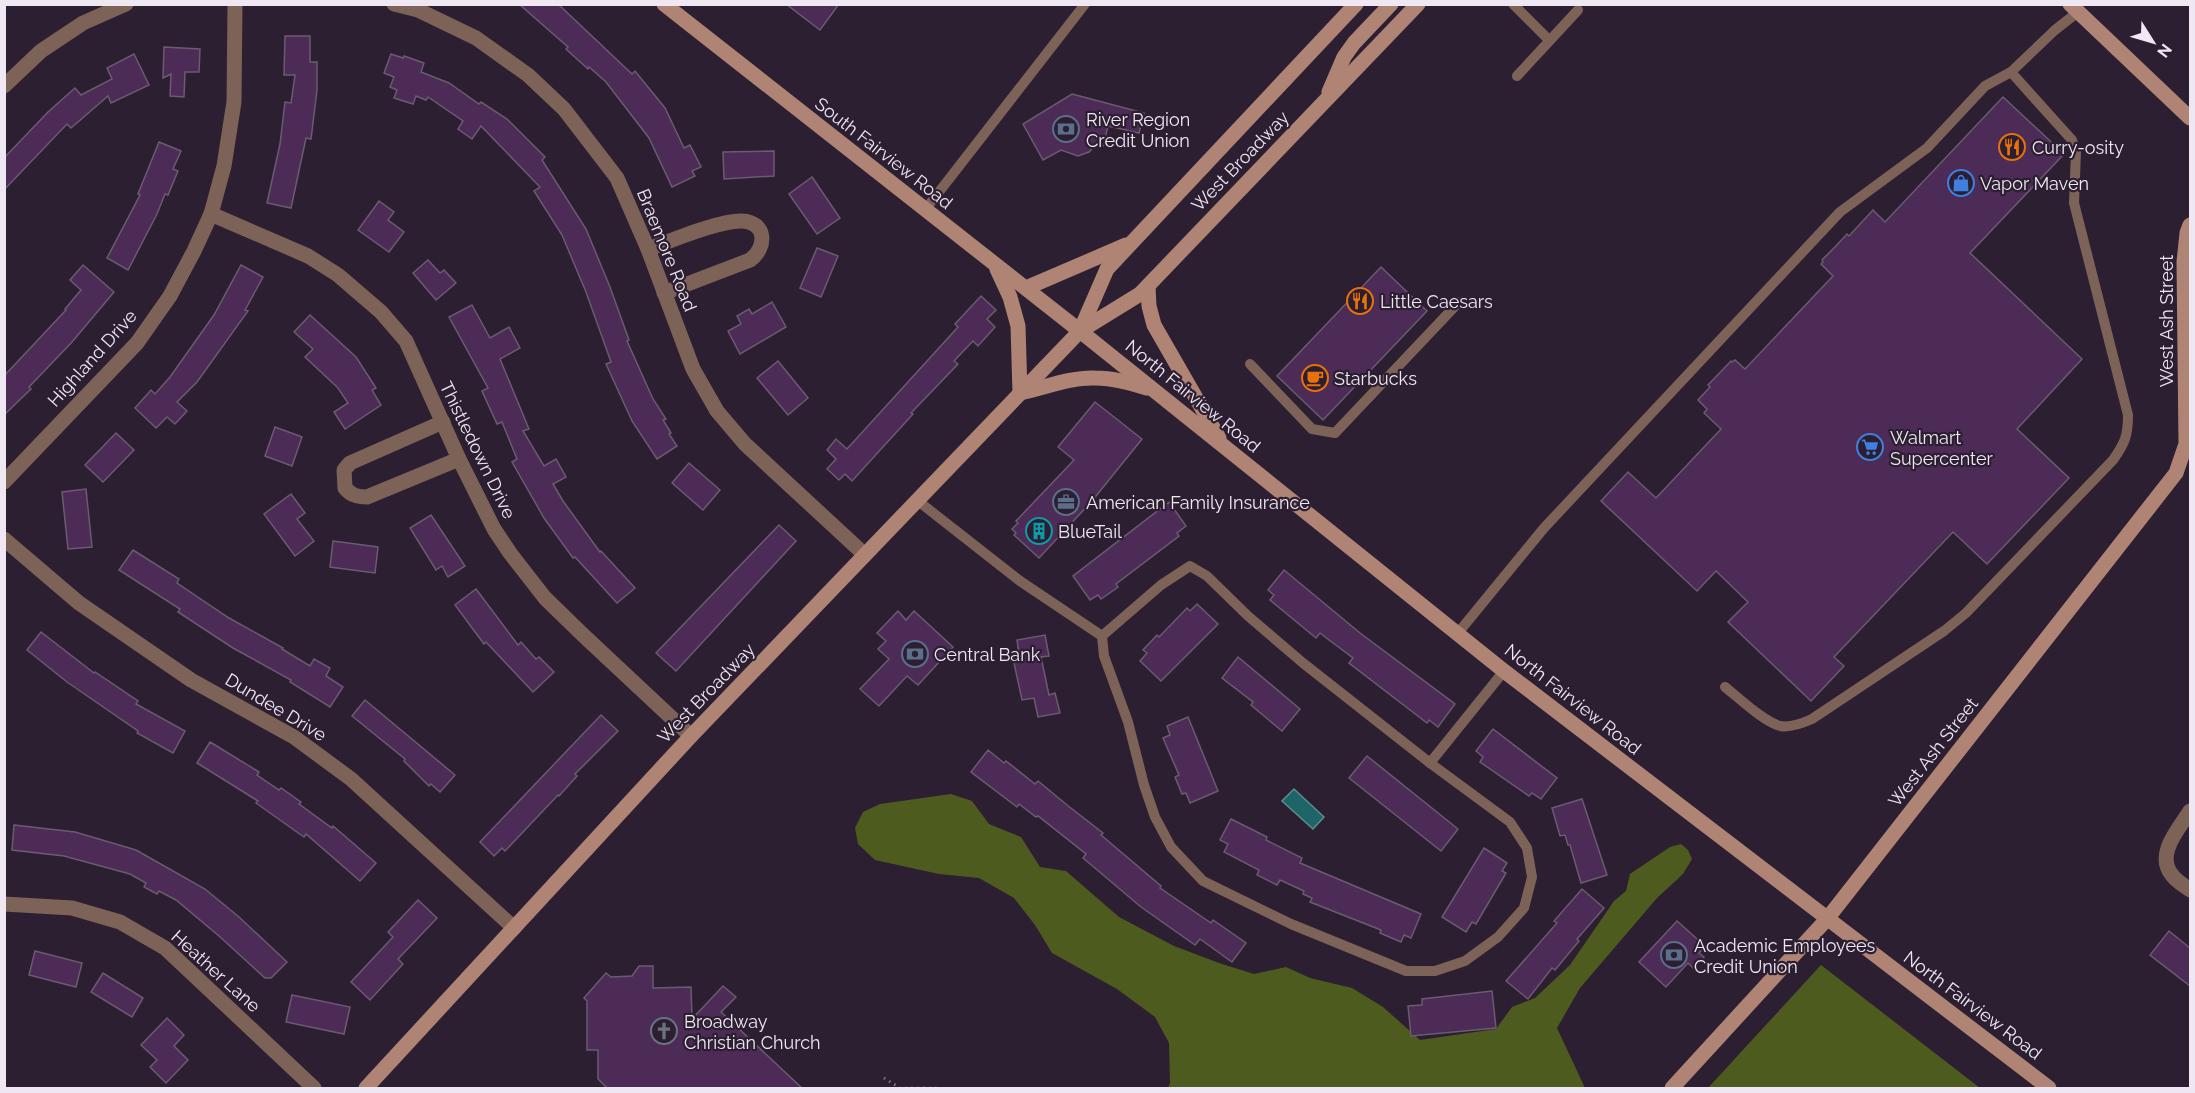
<svg xmlns="http://www.w3.org/2000/svg" width="2195" height="1093" viewBox="0 0 2195 1093" font-family="Raleway,sans-serif">
	<style>
		.forest { fill: #4e5b1f }
		.water { fill: #1f6567; stroke: #5d8c91; stroke-width: 1.5 }
		.building { fill: #4c2b57; stroke: #6a5b6f; stroke-width: 1.5 }
		.lines { fill: none; stroke-linecap: round; stroke-linejoin: round }
		.path { stroke: #807584; stroke-width: 3; stroke-dasharray: 1.5 4.5; stroke-linecap: butt }
		.lane { stroke: #7d6258; stroke-width: 10 }
		.street { stroke: #7d6258; stroke-width: 15 }
		.secondary { stroke: #af8475; stroke-width: 15 }
		.labels { text-anchor: middle; dominant-baseline: central; stroke-width: 4.5; stroke-linejoin: round; paint-order: stroke }
		.poi-label { font-size: 18px; fill: #efe7f2; stroke: #2c1f31; text-anchor: start }
		.street-label { font-size: 18px; fill: #efe7f2; stroke: #2c1f31 }
	</style>
	<rect width="100%" height="100%" fill="#2c1f31"/>
	<g class="forest">
		<path d="M951,794L972,801L989,824L1021,837L1040,867L1066,871L1119,917L1174,946L1219,963L1254,974L1286,967L1310,978L1352,988L1383,1007L1420,1040L1496,1029L1512,1007L1535,998L1570,965L1614,901L1626,891L1630,874L1670,847L1681,844L1688,850L1692,859L1683,874L1657,898L1580,988L1557,1028L1585,1088H1168L1170,1083L1169,1043L1155,1017L1117,989L1052,953L1035,925L1014,898L979,878L939,874L875,860L858,844L855,828L863,812L880,804Z"/>
		<path d="M1821,965L1980,1088H1708Z"/>
	</g>
	<path class="water" d="M1294,789L1324,817L1313,829L1282,801Z"/>
	<g class="building">
		<path d="M519,4H558L632,74L635,71L665,108L684,148L690,145L701,167L692,171L695,176L672,187L649,138L606,82L589,67L588,69L566,49L568,47Z"/>
		<path d="M786,4H839L820,30Z"/>
		<path d="M285,36H310V62H317V90L311,139L306,138L291,208L267,203L280,144L285,102L291,103L295,75H284Z"/>
		<path d="M164,47L200,49L199,72H185L184,97L170,96L171,74L163,78Z"/>
		<path d="M134,54L149,85L111,103L108,96L71,128L67,124L4,190V158L48,112L75,88L81,95L112,79L107,68Z"/>
		<path d="M391,54L403,58L404,56L424,63L421,72L449,83L479,104L481,102L507,119L545,157L542,160L586,229L610,287L629,340L627,341L653,399L666,419L663,420L671,433L669,434L677,446L657,459L632,421L606,364L611,362L586,292L562,235L534,191L540,187L481,126L472,139L458,129L463,121L428,97L426,100L416,96L413,104L394,98L397,90L390,87L394,77L384,73Z"/>
		<path d="M1072,94L1144,113L1139,133L1108,126L1103,146L1096,144L1089,152L1078,156L1061,150L1043,160L1023,124Z"/>
		<path d="M2003,97L2064,154L1970,253L2082,359L2017,429L2069,478L1987,564L1953,532L1834,657L1844,666L1811,701L1728,622L1748,602L1716,571L1697,591L1601,501L1628,472L1656,498L1721,429L1704,413L1707,409L1698,400L1710,387L1708,385L1731,361L1732,362L1735,360L1745,369L1833,276L1821,264L1823,262L1822,260L1835,247L1847,234L1849,236L1873,210L1885,222Z"/>
		<path d="M159,142L181,151L173,169L178,171L168,195L165,194L157,214L128,270L107,258L140,195L138,194Z"/>
		<path d="M774,151V176L724,179L723,152Z"/>
		<path d="M812,177L840,218L817,234L789,194Z"/>
		<path d="M379,201L394,212L388,220L404,232L389,252L358,230Z"/>
		<path d="M817,248L838,256L821,297L800,288Z"/>
		<path d="M428,260L440,273L444,270L456,283L436,300L413,273Z"/>
		<path d="M83,265L114,292L72,342L29,387L31,389L4,415V376L66,310L65,309L81,290L70,280Z"/>
		<path d="M241,265L263,277L245,310L248,311L197,382L177,402L187,411L175,424L167,417L156,428L135,408L151,390L155,394L170,377L214,315Z"/>
		<path d="M1381,267L1427,311L1323,420L1277,376Z"/>
		<path d="M981,296L996,310L987,319L995,327L978,346L973,341L954,361L958,364L911,413L913,414L852,481L845,474L839,480L827,469L836,459L827,450L836,439L847,449L958,327L955,324Z"/>
		<path d="M772,302L786,327L740,354L728,331L741,324L737,316L749,309L752,314Z"/>
		<path d="M472,305L490,338L509,327L520,348L500,359L529,429L523,431L544,466L556,459L566,477L553,484L563,501L600,552L601,551L635,588L617,603L575,557L573,558L544,518L512,462L517,459L502,422L497,424L482,391L488,388L449,317Z"/>
		<path d="M310,315L356,357L376,388L372,390L381,405L345,429L334,412L348,403L338,388L305,357L313,349L294,332Z"/>
		<path d="M778,361L808,398L788,415L757,378Z"/>
		<path d="M1095,402L1142,439L1092,501L1039,558L1014,535L1016,533L1012,529L1018,523L1016,521L1074,460L1058,447Z"/>
		<path d="M275,427L302,437L292,466L265,456Z"/>
		<path d="M116,433L134,450L103,482L85,465Z"/>
		<path d="M689,463L720,490L703,510L672,483Z"/>
		<path d="M86,489L92,547L68,549L62,492Z"/>
		<path d="M291,494L305,513L297,519L314,541L295,556L264,514Z"/>
		<path d="M1169,502L1186,526L1177,533L1179,536L1116,584L1118,587L1101,599L1098,595L1090,600L1073,576Z"/>
		<path d="M431,515L465,566L448,577L442,566L436,570L410,528Z"/>
		<path d="M779,525L796,541L676,671L656,653Z"/>
		<path d="M333,541L378,547L375,573L330,567Z"/>
		<path d="M133,550L179,579L177,583L229,618L283,648L282,649L310,666L314,659L330,668L326,676L343,687L330,707L290,682L291,680L233,648L178,612L180,609L119,570Z"/>
		<path d="M1284,570L1360,633L1455,704L1438,727L1429,720L1427,723L1349,663L1353,658L1329,640L1320,633L1316,638L1270,600L1274,595L1268,590Z"/>
		<path d="M476,589L518,645L521,642L536,659L539,657L554,672L533,692L486,642L484,644L455,605Z"/>
		<path d="M1197,604L1218,624L1161,681L1140,661L1147,653L1143,650L1157,635L1159,637L1187,608L1190,611Z"/>
		<path d="M898,611L906,620L914,611L953,647L918,685L907,676L879,706L860,689L889,659L878,649L886,641L877,633Z"/>
		<path d="M41,632L94,673L95,672L138,701L136,704L185,731L173,753L137,733L138,731L67,682L27,650Z"/>
		<path d="M1045,635L1049,656L1041,657L1049,695L1055,693L1060,713L1038,717L1034,698L1022,700L1014,663L1020,661L1017,640Z"/>
		<path d="M1238,657L1300,709L1282,731L1251,705L1253,702L1222,678Z"/>
		<path d="M365,700L455,775L440,792L431,784L429,786L404,761L405,759L352,716Z"/>
		<path d="M601,715L618,731L575,774L577,776L559,796L558,795L505,851L502,848L494,856L480,842Z"/>
		<path d="M1188,717L1218,791L1190,803L1186,793L1182,794L1175,777L1179,775L1163,738L1170,735L1167,726Z"/>
		<path d="M1493,729L1557,778L1541,799L1532,793L1529,796L1480,762L1483,757L1476,751Z"/>
		<path d="M210,742L259,772L257,775L279,790L281,788L301,802L299,804L332,828L333,826L376,863L360,881L306,834L304,837L256,803L258,801L197,763Z"/>
		<path d="M988,750L1004,763L1006,761L1035,784L1038,781L1067,805L1103,833L1101,835L1161,886L1160,888L1211,923L1213,920L1246,943L1232,962L1200,939L1195,945L1141,907L1083,858L1086,854L1038,816L1036,817L1019,804L1017,807L971,772Z"/>
		<path d="M1367,756L1458,829L1441,851L1349,778Z"/>
		<path d="M1582,799L1607,875L1581,883L1570,845H1568L1565,835L1560,836L1552,808Z"/>
		<path d="M1231,819L1267,837L1266,840L1302,858L1300,863L1421,914L1411,938L1404,935L1401,942L1380,933L1381,930L1310,902L1312,898L1303,894L1304,891L1280,880L1277,885L1257,875L1259,870L1224,852L1228,844L1220,840Z"/>
		<path d="M14,825L75,832L136,850L205,889L239,917L287,962L271,978H265L219,936L176,900L159,891L157,894L144,887L146,883L130,874L64,856L12,850Z"/>
		<path d="M1484,848L1507,863L1502,871L1506,873L1476,924L1472,922L1466,932L1442,917Z"/>
		<path d="M1582,889L1604,908L1577,939L1579,941L1555,970L1552,968L1528,999L1506,981L1557,923L1554,921Z"/>
		<path d="M418,900L437,918L398,959L403,964L370,1000L351,982L393,937L388,932Z"/>
		<path d="M1677,921L1705,946L1699,953L1704,957L1693,968L1688,963L1666,987L1639,962Z"/>
		<path d="M2169,931L2190,948V986L2150,955Z"/>
		<path d="M35,951L82,963L76,987L29,975Z"/>
		<path d="M639,966H653V988L691,987L692,1019L723,986L736,997L721,1012L803,1089H608L598,1079V1050H587V1001L584,998L606,973L611,977L632,976Z"/>
		<path d="M103,973L143,998L132,1017L91,992Z"/>
		<path d="M1492,991L1496,1028L1411,1036L1408,1006L1422,1005V999Z"/>
		<path d="M292,995L350,1007L344,1034L286,1022Z"/>
		<path d="M167,1018L184,1035L174,1046L188,1060L166,1083L150,1067L157,1060L141,1045Z"/>
	</g>
	<g class="lines">
		<path class="path" d="M884,1078L900,1088H940"/>
		<g class="lane">
			<path d="M1513,4L1549,40"/>
			<path d="M1517,76L1578,10"/>
			<path d="M925,210L1085,4"/>
			<path d="M1250,364L1312,429L1335,433L1459,302"/>
			<path d="M918,501L1020,581L1102,636"/>
			<path d="M1190,566L1207,576L1248,616L1303,663L1430,763L1510,822L1527,848L1532,877L1524,908L1498,937L1465,961L1435,971H1406L1291,924L1203,881L1171,847L1155,817L1144,785L1128,722L1104,656L1102,636L1161,585Z"/>
			<path d="M1458,633L1544,528L1840,212L1927,148L1985,86L2011,72L2055,30L2078,12"/>
			<path d="M1725,687C1739,698 1763,721 1780,726C1790,728 1803,723 1812,719L1944,631L1966,613L2113,460C2125,443 2128,436 2128,415L2074,203L2076,152L2072,140L2011,72"/>
			<path d="M1430,763L1504,671"/>
		</g>
		<g class="street">
			<path d="M394,4L418,10L476,38L528,75L564,109L617,178L648,249L693,369L717,411L745,444L865,555"/>
			<path d="M4,86L41,51L83,23L126,4"/>
			<path d="M211,214L308,256L338,275L381,312L406,341L459,459L494,529L510,553L545,598L582,634L691,736"/>
			<path d="M648,249C671,241 720,220 742,221C767,222 767,248 750,260L664,293"/>
			<path d="M443,422L350,463L344,470L345,488C351,495 357,497 367,497L459,459"/>
			<path d="M4,482L137,343L170,296L194,251L211,214L224,166L234,102L235,4"/>
			<path d="M4,539L79,603L191,680L294,737L351,779L514,928"/>
			<path d="M2190,811C2179,829 2155,854 2172,875C2176,881 2185,886 2190,890"/>
			<path d="M4,904L72,908L120,922L165,948L314,1088"/>
		</g>
		<g class="secondary">
			<path d="M664,4L1080,331L1504,671L2049,1088"/>
			<path d="M2070,4L2190,118"/>
			<path d="M1329,92L1344,57L1354,43L1391,4"/>
			<path d="M997,269L1010,297L1018,326L1020,393C1044,388 1071,377 1095,378C1113,378 1130,383 1147,388"/>
			<path d="M1148,286L1149,306L1154,325L1219,438"/>
			<path d="M1026,288L1126,245"/>
			<path d="M1080,331L1107,269L1356,4"/>
			<path d="M366,1088L691,736L1080,331L1140,294L1418,4"/>
			<path d="M1672,1088L1827,919L2176,473L2186,444L2184,262L2187,233L2190,225"/>
		</g>
	</g>
	<defs>
		<symbol id="bank-ring" viewBox="-11 -11 22 22"><circle r="9.5" fill="#2c1f31" stroke="#5c6f8a" stroke-width="1.5"/><path d="M-6-4H6V4H-6ZM0-2.3a2.3 2.3 0 1 0 0 4.6a2.3 2.3 0 1 0 0-4.6Z" fill="#5c6f8a"/></symbol>
		<symbol id="restaurant-ring" viewBox="-11 -11 22 22"><circle r="9.5" fill="#2c1f31" stroke="#e8710a" stroke-width="1.5"/><path d="M-5-6h1v4h1v-4h1v4h1v-4h1v5L-1.5 .5V6h-2V.5L-5-1ZM5-6V6H3V1.5H1.5Q1.5-4 5-6Z" fill="#e8710a"/></symbol>
		<symbol id="shop-ring" viewBox="-11 -11 22 22"><circle r="9.5" fill="#2c1f31" stroke="#3f7fe0" stroke-width="1.5"/><path d="M-5-2.5h2.3a2.7 3.5 0 0 1 5.4 0H5L5.5 6h-11ZM-1.5-2.5h3a1.5 2.3 0 0 0-3 0Z" fill="#3f7fe0"/></symbol>
		<symbol id="cafe-ring" viewBox="-11 -11 22 22"><circle r="9.5" fill="#2c1f31" stroke="#e8710a" stroke-width="1.5"/><path d="M-5.5-4.5H6V0H3Q3 3.5 0 3.5H-2.5Q-5.5 3.5-5.5 0ZM3-3.2v2h1.7v-2ZM-6 4.5H4V6H-6Z" fill="#e8710a"/></symbol>
		<symbol id="supermarket-ring" viewBox="-11 -11 22 22"><circle r="9.5" fill="#2c1f31" stroke="#3f7fe0" stroke-width="1.5"/><path d="M-6-5.5h2.5l.6 2H6L4.5 2H-2.5L-4.4-4H-6ZM-1.5 3.2a1.3 1.3 0 1 0 .1 0ZM3 3.2a1.3 1.3 0 1 0 .1 0Z" fill="#3f7fe0"/></symbol>
		<symbol id="office-ring" viewBox="-11 -11 22 22"><circle r="9.5" fill="#2c1f31" stroke="#5c6f8a" stroke-width="1.5"/><path d="M-6-3h4V-5.5h4V-3h4V5H-6ZM-1-4.5V-3h2v-1.5ZM-6 0V1H6V0Z" fill="#5c6f8a"/></symbol>
		<symbol id="building-ring" viewBox="-11 -11 22 22"><circle r="9.5" fill="#2c1f31" stroke="#0f9aa8" stroke-width="1.5"/><path d="M-4-6H4V6H1V3H-1V6H-4ZM-2.5-4.3h1.7v1.8h-1.7ZM.8-4.3h1.7v1.8H.8ZM-2.5-1h1.7V.8h-1.7ZM.8-1h1.7V.8H.8Z" fill="#0f9aa8"/></symbol>
		<symbol id="church-ring" viewBox="-11 -11 22 22"><circle r="9.5" fill="#2c1f31" stroke="#6b7280" stroke-width="1.5"/><path d="M-1.2-6h2.4v3.5h3.3v2.4h-3.3V6h-2.4V-.1h-3.3v-2.4h3.3Z" fill="#6b7280"/></symbol>
	</defs>
	<g fill-rule="evenodd">
		<use href="#bank-ring" x="1051" y="114" width="30" height="30"/>
		<use href="#restaurant-ring" x="1997" y="132" width="30" height="30"/>
		<use href="#shop-ring" x="1946" y="168" width="30" height="30"/>
		<use href="#restaurant-ring" x="1345" y="286" width="30" height="30"/>
		<use href="#cafe-ring" x="1300" y="363" width="30" height="30"/>
		<use href="#supermarket-ring" x="1855" y="432" width="30" height="30"/>
		<use href="#office-ring" x="1051" y="487" width="30" height="30"/>
		<use href="#building-ring" x="1024" y="516" width="30" height="30"/>
		<use href="#bank-ring" x="900" y="639" width="30" height="30"/>
		<use href="#bank-ring" x="1659" y="940" width="30" height="30"/>
		<use href="#church-ring" x="649" y="1016" width="30" height="30"/>
	</g>
	<g class="labels">
		<g class="poi-label">
			<text x="1086" y="119">River Region<tspan x="1086" dy="21">Credit Union</tspan></text>
			<text x="2032" y="147">Curry-osity</text>
			<text x="1980" y="183">Vapor Maven</text>
			<text x="1380" y="301">Little Caesars</text>
			<text x="1334" y="378">Starbucks</text>
			<text x="1890" y="437">Walmart<tspan x="1890" dy="21">Supercenter</tspan></text>
			<text x="1086" y="502">American Family Insurance</text>
			<text x="1058" y="531">BlueTail</text>
			<text x="934" y="654">Central Bank</text>
			<text x="1694" y="945">Academic Employees<tspan x="1694" dy="21">Credit Union</tspan></text>
			<text x="684" y="1021">Broadway<tspan x="684" dy="21">Christian Church</tspan></text>
		</g>
		<g class="street-label">
			<text transform="translate(884 153) rotate(38)">South Fairview Road</text>
			<text transform="translate(1240 161) rotate(-46)">West Broadway</text>
			<text transform="translate(667 250) rotate(68)">Braemore Road</text>
			<text transform="translate(2166 321) rotate(-90)">West Ash Street</text>
			<text transform="translate(92 358) rotate(-48)">Highland Drive</text>
			<text transform="translate(1193 396) rotate(39)">North Fairview Road</text>
			<text transform="translate(478 450) rotate(64)">Thistledown Drive</text>
			<text transform="translate(706 693) rotate(-46)">West Broadway</text>
			<text transform="translate(1573 699) rotate(38)">North Fairview Road</text>
			<text transform="translate(276 707) rotate(31)">Dundee Drive</text>
			<text transform="translate(1933 752) rotate(-52)">West Ash Street</text>
			<text transform="translate(216 971) rotate(42)">Heather Lane</text>
			<text transform="translate(1973 1005) rotate(37)">North Fairview Road</text>
		</g>
	</g>
	<rect width="2195" height="1093" fill="none" stroke="#efe7f2" stroke-width="12"/>
	<g transform="translate(2153 42) rotate(127)" stroke="#2c1f31" stroke-width="4.5" paint-order="stroke">
	<path d="M0-4.5L10 22L0 15L-10 22Z" fill="#efe7f2"/>
	<text y="-9" font-size="16" font-weight="bold" text-anchor="middle" fill="#efe7f2">N</text>
	</g>
</svg>
